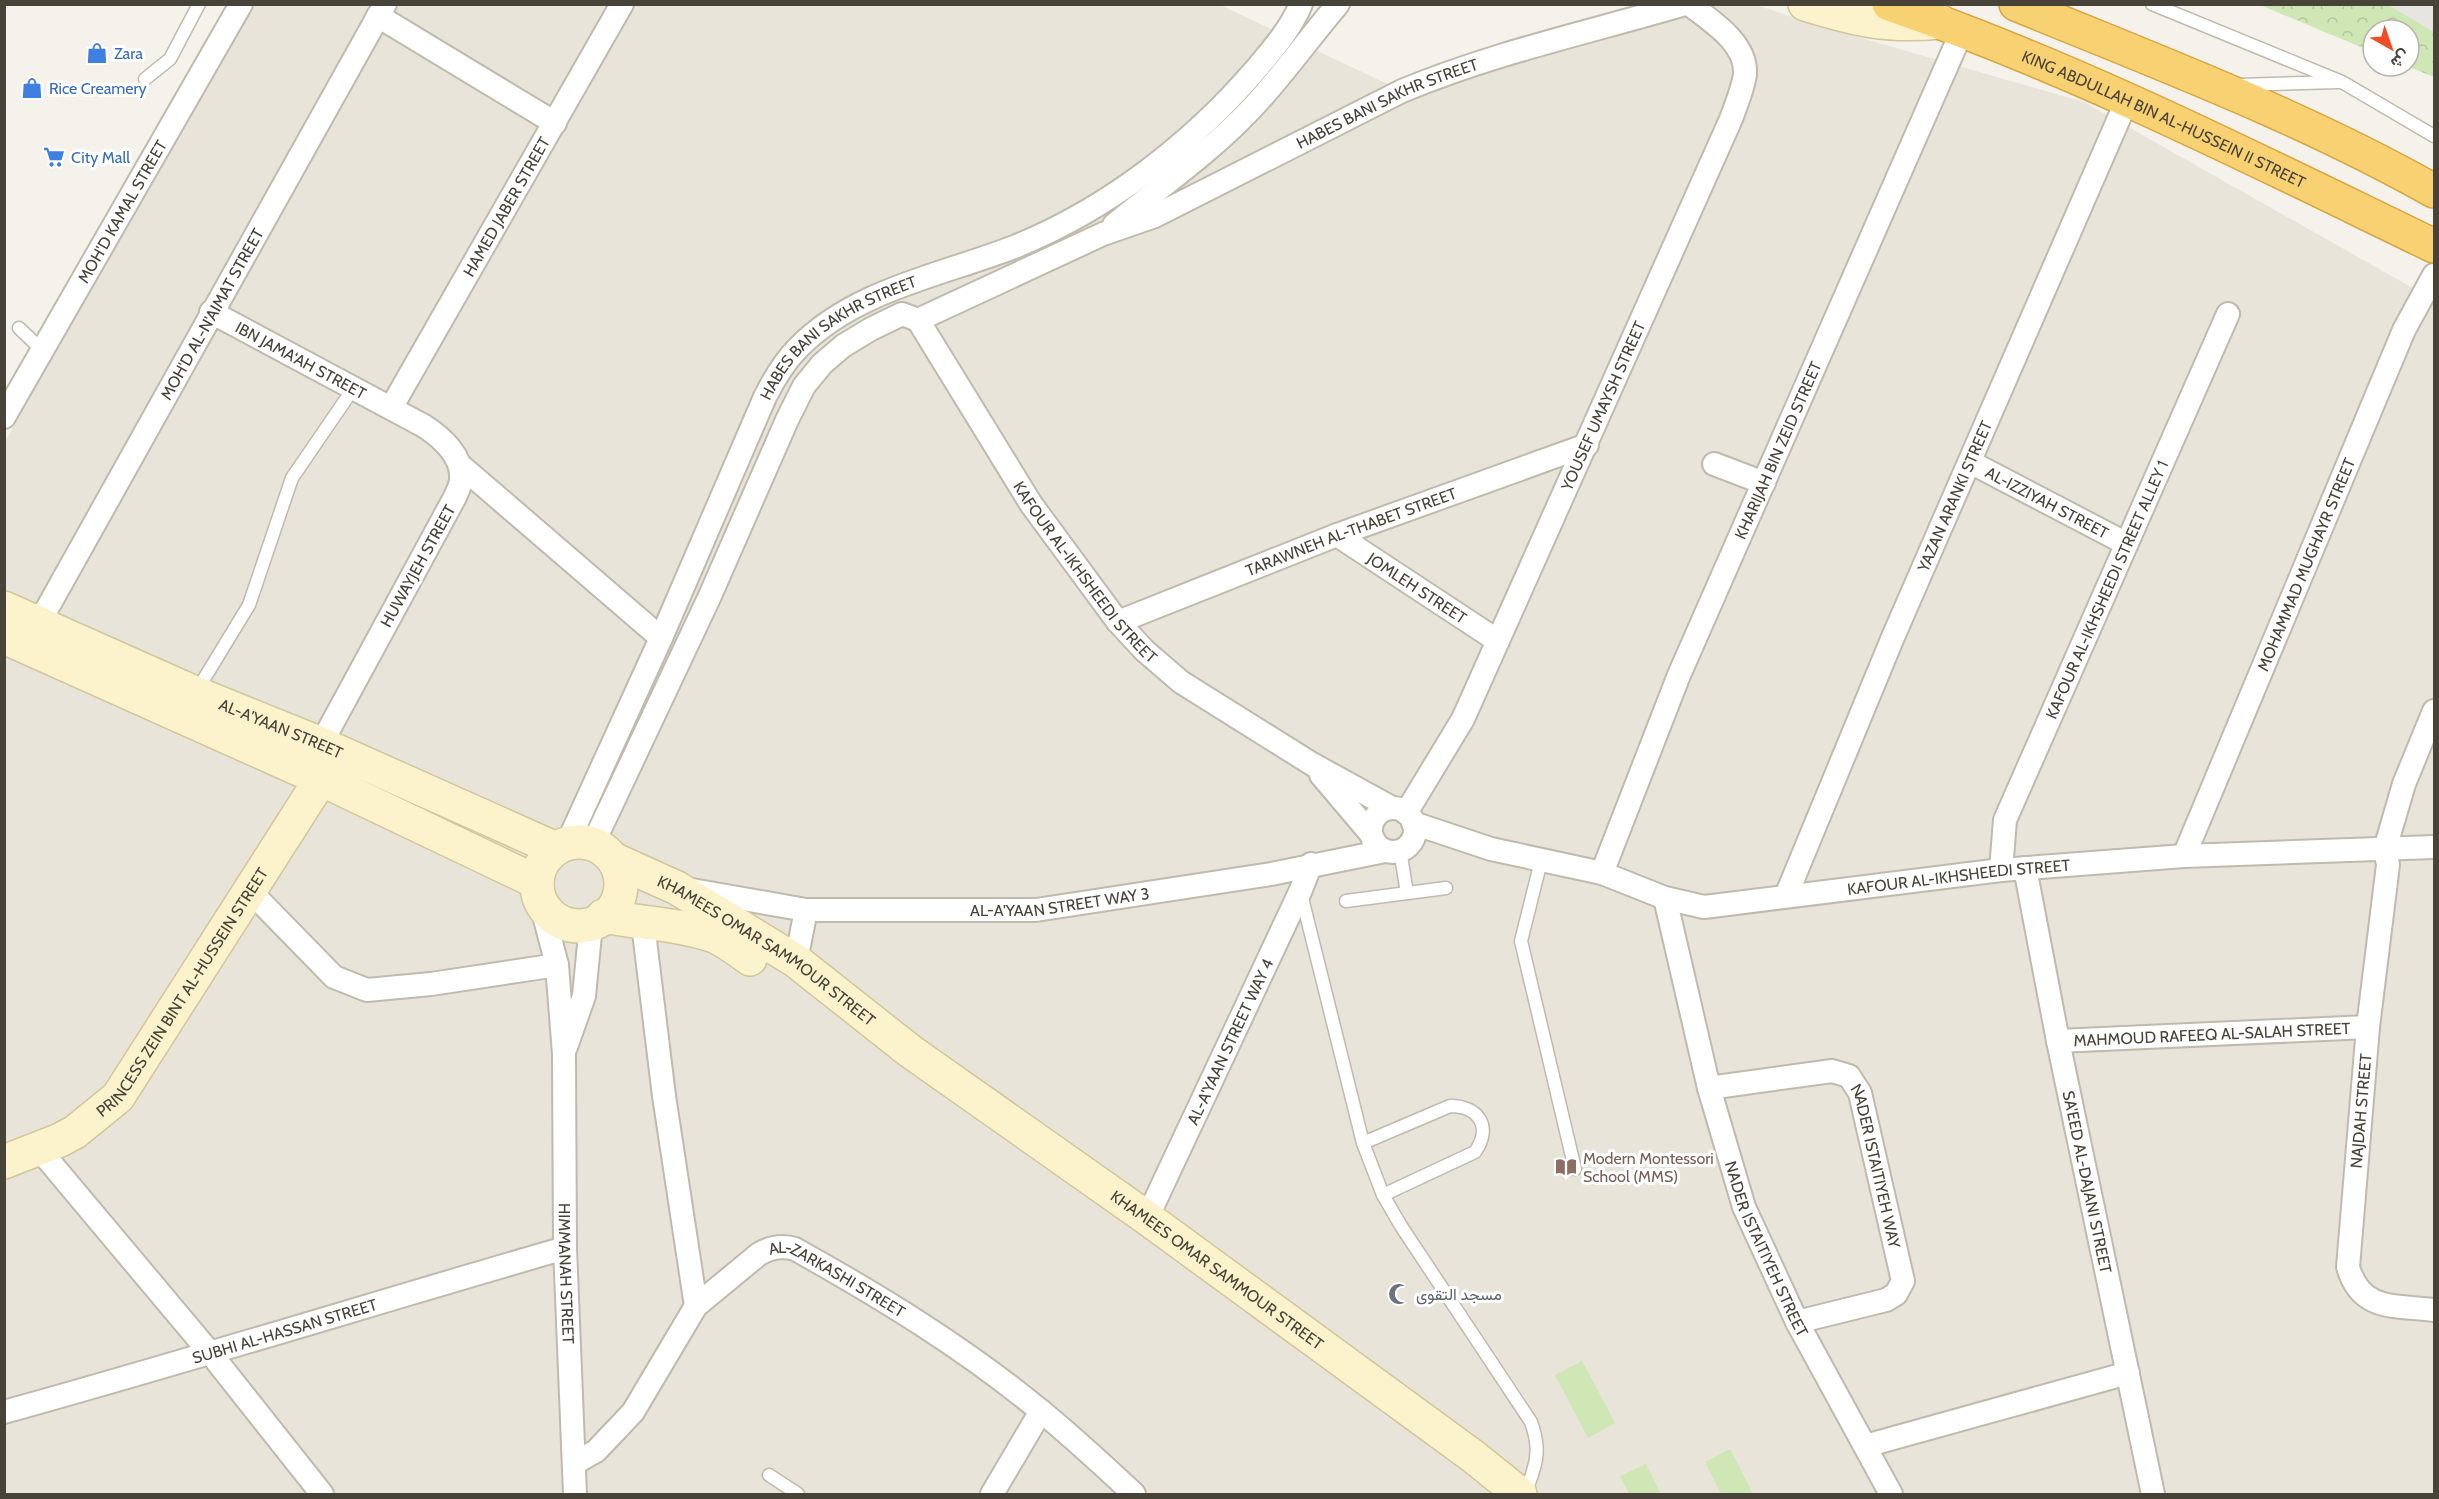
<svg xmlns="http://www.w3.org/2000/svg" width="2439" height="1499" viewBox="0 0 2439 1499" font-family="Cabin,Vazirmatn,sans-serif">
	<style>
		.residential { fill: #e8e4d9 }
		.park { fill: url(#park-crowns) }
		.garden { fill: #cee7b5 }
		.parking { fill: #e6e5e2 }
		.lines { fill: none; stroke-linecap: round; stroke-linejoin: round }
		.lane-casing { stroke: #c0baad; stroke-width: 15 }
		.street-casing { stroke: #c0baad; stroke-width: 26 }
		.secondary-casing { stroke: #d2c69c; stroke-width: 36 }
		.highway-casing { stroke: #d7a642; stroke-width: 36 }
		.lane { stroke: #fff; stroke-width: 12 }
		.street { stroke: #fff; stroke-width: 22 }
		.secondary { stroke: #fcf3cd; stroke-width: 33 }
		.highway { stroke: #f8d172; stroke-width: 33 }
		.labels { text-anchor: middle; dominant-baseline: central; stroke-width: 6; stroke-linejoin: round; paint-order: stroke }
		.shop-label { font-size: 16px; fill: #366cbe; stroke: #fff; text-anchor: start }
		.street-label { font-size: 16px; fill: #484339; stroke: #fff }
		.education-label { font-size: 16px; fill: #785e54; stroke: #fff; text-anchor: start }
		.worship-label { font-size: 16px; fill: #5b616d; stroke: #fff; text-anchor: start }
	</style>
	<defs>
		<pattern id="park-crowns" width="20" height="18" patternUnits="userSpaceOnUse" patternTransform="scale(1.5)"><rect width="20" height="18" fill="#cee7b5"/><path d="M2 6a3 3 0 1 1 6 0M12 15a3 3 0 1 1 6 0" fill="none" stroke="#b2c79c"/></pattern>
	</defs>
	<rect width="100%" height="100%" fill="#f4f2ea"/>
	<path class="residential" d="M244,5H1220L1396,88L1665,5H1756L1830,29L2084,102L2434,300V1494H5V442Z"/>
	<path class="park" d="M2260,5H2434V77L2407,66H2409V30H2373V52Z"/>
	<g class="garden">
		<path d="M1582,1361L1615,1423L1588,1438L1555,1375Z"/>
		<path d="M1730,1449L1753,1494H1721L1705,1462Z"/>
		<path d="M1646,1464L1661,1494H1629L1620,1476Z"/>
	</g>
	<path class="parking" d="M2388,5H2434V32Z"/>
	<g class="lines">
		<defs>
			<g id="lane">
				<path d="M2152,4L2342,82L2434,136"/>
				<path d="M145,79L170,59L199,4"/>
				<path d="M2238,85L2338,82"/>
				<path d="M19,328L43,351"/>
				<path d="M196,692L249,605L292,478L353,389"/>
				<path d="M1400,850L1407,893"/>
				<path d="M1541,861L1521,941L1575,1169"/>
				<path d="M1301,894L1363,1143L1383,1195L1401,1226L1531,1422C1537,1439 1539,1454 1533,1471C1531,1480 1527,1485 1526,1494"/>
				<path d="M1346,901L1446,888"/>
				<path d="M1363,1143L1450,1106C1480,1106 1492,1128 1475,1152L1383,1195"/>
				<path d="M769,1475L798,1494"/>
			</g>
			<g id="street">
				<path d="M378,16L555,123"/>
				<path d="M1114,225C1161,186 1211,152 1253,107C1283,75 1309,38 1338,4"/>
				<path id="s1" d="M211,312L424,426C441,437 463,456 461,479C461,485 457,492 455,497L321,744"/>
				<path id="s2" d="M918,320L1031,504L1118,622L1145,651L1181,682L1312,764L1392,808"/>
				<path id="s3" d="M391,408L622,4"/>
				<path id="s4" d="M4,417L241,4"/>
				<path id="s5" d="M1970,462L2125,543"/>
				<path d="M1714,464L1764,483"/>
				<path d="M460,465L661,638"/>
				<path id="s6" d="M1337,535L1498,641"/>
				<path id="s7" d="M1118,622L1337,535L1587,445"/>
				<path id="s8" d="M39,623L385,4"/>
				<path d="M2434,711L2404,784L2385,849L2388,865L2368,1027L2348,1267C2361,1312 2395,1305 2434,1310"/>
				<path d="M1321,775L1371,834"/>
				<circle cx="1393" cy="830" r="22"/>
				<path id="s9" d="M1406,813L1463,719L1731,119C1736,105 1743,89 1745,74C1747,43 1711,21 1689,4"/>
				<path id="s10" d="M1413,823L1491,849L1602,873L1665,898L1704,907L2001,870L2184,856L2434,847"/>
				<path id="s11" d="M567,844L661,638L765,397C774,379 784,362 798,348C854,290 942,275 1014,247C1107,210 1193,143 1257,68C1274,48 1291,28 1301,4"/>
				<path id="s12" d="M593,844L709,598L787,420L804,386L822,364L843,346L871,329L902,314L918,320L1103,234L1155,216L1402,91C1493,53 1590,32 1685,4"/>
				<path id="s13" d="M2184,856L2404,330L2434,275"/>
				<path id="s14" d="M2025,868L2058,1041L2153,1494"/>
				<path id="s15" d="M2001,870L2005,820L2228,314"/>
				<path id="s16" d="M1602,873L1679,675L1962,31"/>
				<path id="s17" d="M692,890L806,910H1036L1271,874L1385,851"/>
				<path d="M250,891L334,977L367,990L431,984L557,965"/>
				<path id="s18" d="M1786,896L1893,637L2127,100"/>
				<path id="s19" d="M1665,898L1709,1088L1744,1207L1797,1322L1891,1494"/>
				<path id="s20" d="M540,900L557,965L564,1054L565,1248L575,1494"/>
				<path d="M643,924L664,1096L696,1306"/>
				<path d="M796,961L806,910"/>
				<path id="s21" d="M2058,1041L2368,1027"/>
				<path d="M566,1047L584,996L591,924"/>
				<path id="s22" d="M1709,1088L1832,1071L1849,1076L1860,1093L1903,1281L1896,1294L1886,1300L1797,1322"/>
				<path d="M39,1149L211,1354L322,1494"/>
				<path id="s23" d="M1147,1218L1300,892L1311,864"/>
				<path id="s24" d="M4,1412C192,1360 378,1302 565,1248"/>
				<path d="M1865,1446L2128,1373"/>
				<path id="s25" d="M575,1463L596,1451L633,1412L696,1306L759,1254C771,1247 782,1245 795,1249C881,1297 966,1349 1042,1412C1074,1438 1104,1466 1134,1494"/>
				<path d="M992,1494L1041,1411"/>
			</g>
			<g id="secondary">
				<path d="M1805,4C1857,20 1886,27 1941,22"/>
				<path id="s26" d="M4,608L195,693L321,744L556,849"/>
				<path d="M4,637L321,779L537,882"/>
				<circle cx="579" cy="884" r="42"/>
				<path id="s27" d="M615,860L677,888L796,961L910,1051L1147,1218L1474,1457L1520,1494"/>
				<path d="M603,916C639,923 680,924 714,936C726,941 739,951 750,959"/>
				<path id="s28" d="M4,1162L60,1140L75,1132L118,1097L321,779"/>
			</g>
			<g id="highway">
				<path id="s29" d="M1889,4C2077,69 2256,160 2434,246"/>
				<path d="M2016,4C2157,62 2301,116 2434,191"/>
			</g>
		</defs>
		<use href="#lane" class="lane-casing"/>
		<use href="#street" class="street-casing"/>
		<use href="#secondary" class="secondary-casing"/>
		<use href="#highway" class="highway-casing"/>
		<use href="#lane" class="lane"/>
		<use href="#street" class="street"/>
		<use href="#secondary" class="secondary"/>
		<use href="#highway" class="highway"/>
	</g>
	<defs>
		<symbol id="shop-bare" viewBox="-9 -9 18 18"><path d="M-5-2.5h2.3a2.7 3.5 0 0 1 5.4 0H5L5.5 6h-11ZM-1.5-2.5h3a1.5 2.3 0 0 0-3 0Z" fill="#3f7fe0" stroke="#fff" stroke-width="2.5" paint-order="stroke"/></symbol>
		<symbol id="supermarket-bare" viewBox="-9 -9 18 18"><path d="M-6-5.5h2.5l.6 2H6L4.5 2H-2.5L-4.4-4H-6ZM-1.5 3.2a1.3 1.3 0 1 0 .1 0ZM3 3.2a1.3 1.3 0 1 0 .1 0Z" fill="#3f7fe0" stroke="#fff" stroke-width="2.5" paint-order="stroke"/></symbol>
		<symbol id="library-bare" viewBox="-9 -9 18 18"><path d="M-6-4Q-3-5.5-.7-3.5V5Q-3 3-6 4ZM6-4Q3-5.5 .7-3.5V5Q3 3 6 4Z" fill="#8d6e63" stroke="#fff" stroke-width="2.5" paint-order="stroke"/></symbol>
		<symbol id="mosque-bare" viewBox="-9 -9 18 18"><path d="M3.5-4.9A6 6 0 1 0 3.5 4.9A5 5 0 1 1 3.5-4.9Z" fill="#6b7280" stroke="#fff" stroke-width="2.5" paint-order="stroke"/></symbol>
	</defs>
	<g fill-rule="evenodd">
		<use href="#shop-bare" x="82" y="38" width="30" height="30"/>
		<use href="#shop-bare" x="17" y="73" width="30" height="30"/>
		<use href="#supermarket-bare" x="39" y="142" width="30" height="30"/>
		<use href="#library-bare" x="1551" y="1152" width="30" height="30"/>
		<use href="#mosque-bare" x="1384" y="1279" width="30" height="30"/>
	</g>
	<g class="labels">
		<g class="shop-label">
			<text x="114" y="53">Zara</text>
			<text x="49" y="88">Rice Creamery</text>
			<text x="71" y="157">City Mall</text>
		</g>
		<g class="street-label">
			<text stroke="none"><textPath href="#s12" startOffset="1162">HABES BANI SAKHR STREET</textPath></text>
			<text stroke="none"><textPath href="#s29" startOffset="298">KING ABDULLAH BIN AL-HUSSEIN II STREET</textPath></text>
			<text stroke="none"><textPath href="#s3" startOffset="232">HAMED JABER STREET</textPath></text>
			<text stroke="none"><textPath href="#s4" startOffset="237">MOH'D KAMAL STREET</textPath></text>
			<text stroke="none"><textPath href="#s8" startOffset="354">MOH'D AL-N'AIMAT STREET</textPath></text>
			<text stroke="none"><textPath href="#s11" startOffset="586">HABES BANI SAKHR STREET</textPath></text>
			<text stroke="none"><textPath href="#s1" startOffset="102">IBN JAMA‘AH STREET</textPath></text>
			<text stroke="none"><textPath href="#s9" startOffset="453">YOUSEF UMAYSH STREET</textPath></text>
			<text stroke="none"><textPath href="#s16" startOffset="458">KHARIJAH BIN ZEID STREET</textPath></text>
			<text stroke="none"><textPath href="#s18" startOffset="434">YAZAN ARANKI STREET</textPath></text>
			<text stroke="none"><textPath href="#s5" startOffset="87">AL-IZZIYAH STREET</textPath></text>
			<text stroke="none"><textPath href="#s7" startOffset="250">TARAWNEH AL-THABET STREET</textPath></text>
			<text stroke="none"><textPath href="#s13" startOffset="316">MOHAMMAD MUGHAYR STREET</textPath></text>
			<text transform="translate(418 566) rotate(-61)">HUWAYJEH STREET</text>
			<text stroke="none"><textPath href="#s2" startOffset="303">KAFOUR AL-IKHSHEEDI STREET</textPath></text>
			<text stroke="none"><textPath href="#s6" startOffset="96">JOMLEH STREET</textPath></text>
			<text stroke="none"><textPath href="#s15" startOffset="302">KAFOUR AL-IKHSHEEDI STREET ALLEY 1</textPath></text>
			<text stroke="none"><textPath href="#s26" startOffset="302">AL-A'YAAN STREET</textPath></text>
			<text stroke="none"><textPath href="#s10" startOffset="560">KAFOUR AL-IKHSHEEDI STREET</textPath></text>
			<text stroke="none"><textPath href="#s17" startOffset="370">AL-A'YAAN STREET WAY 3</textPath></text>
			<text stroke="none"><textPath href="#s27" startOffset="177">KHAMEES OMAR SAMMOUR STREET</textPath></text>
			<text stroke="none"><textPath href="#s28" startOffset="255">PRINCESS ZEIN BINT AL-HUSSEIN STREET</textPath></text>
			<text stroke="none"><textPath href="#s21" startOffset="154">MAHMOUD RAFEEQ AL-SALAH STREET</textPath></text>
			<text stroke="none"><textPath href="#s23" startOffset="195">AL-A'YAAN STREET WAY 4</textPath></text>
			<text transform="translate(2361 1111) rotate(-85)">NAJDAH STREET</text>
			<text stroke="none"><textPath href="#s22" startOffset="237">NADER ISTAITIYEH WAY</textPath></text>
			<text stroke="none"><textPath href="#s14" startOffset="320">SA'EED AL-DAJANI STREET</textPath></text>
			<text stroke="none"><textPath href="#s19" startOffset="366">NADER ISTAITIYEH STREET</textPath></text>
			<text stroke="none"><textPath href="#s27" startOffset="730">KHAMEES OMAR SAMMOUR STREET</textPath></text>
			<text stroke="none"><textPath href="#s20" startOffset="376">HIMMANAH STREET</textPath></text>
			<text stroke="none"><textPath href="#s25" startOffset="370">AL-ZARKASHI STREET</textPath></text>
			<text stroke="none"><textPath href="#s24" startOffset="292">SUBHI AL-HASSAN STREET</textPath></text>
		</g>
		<g class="education-label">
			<text x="1583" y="1158">Modern Montessori<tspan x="1583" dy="18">School (MMS)</tspan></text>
		</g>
		<g class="worship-label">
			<text x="1416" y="1294">مسجد التقوى</text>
		</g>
	</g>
	<rect width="2439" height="1499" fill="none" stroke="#484339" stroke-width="12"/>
	<g transform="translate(2391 48) rotate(140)"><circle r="28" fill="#ffffff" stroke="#b6b4b0" stroke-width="1.5"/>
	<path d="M0-4.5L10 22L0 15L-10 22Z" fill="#f14c25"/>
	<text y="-9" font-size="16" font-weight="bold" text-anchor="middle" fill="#484339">ش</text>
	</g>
</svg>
